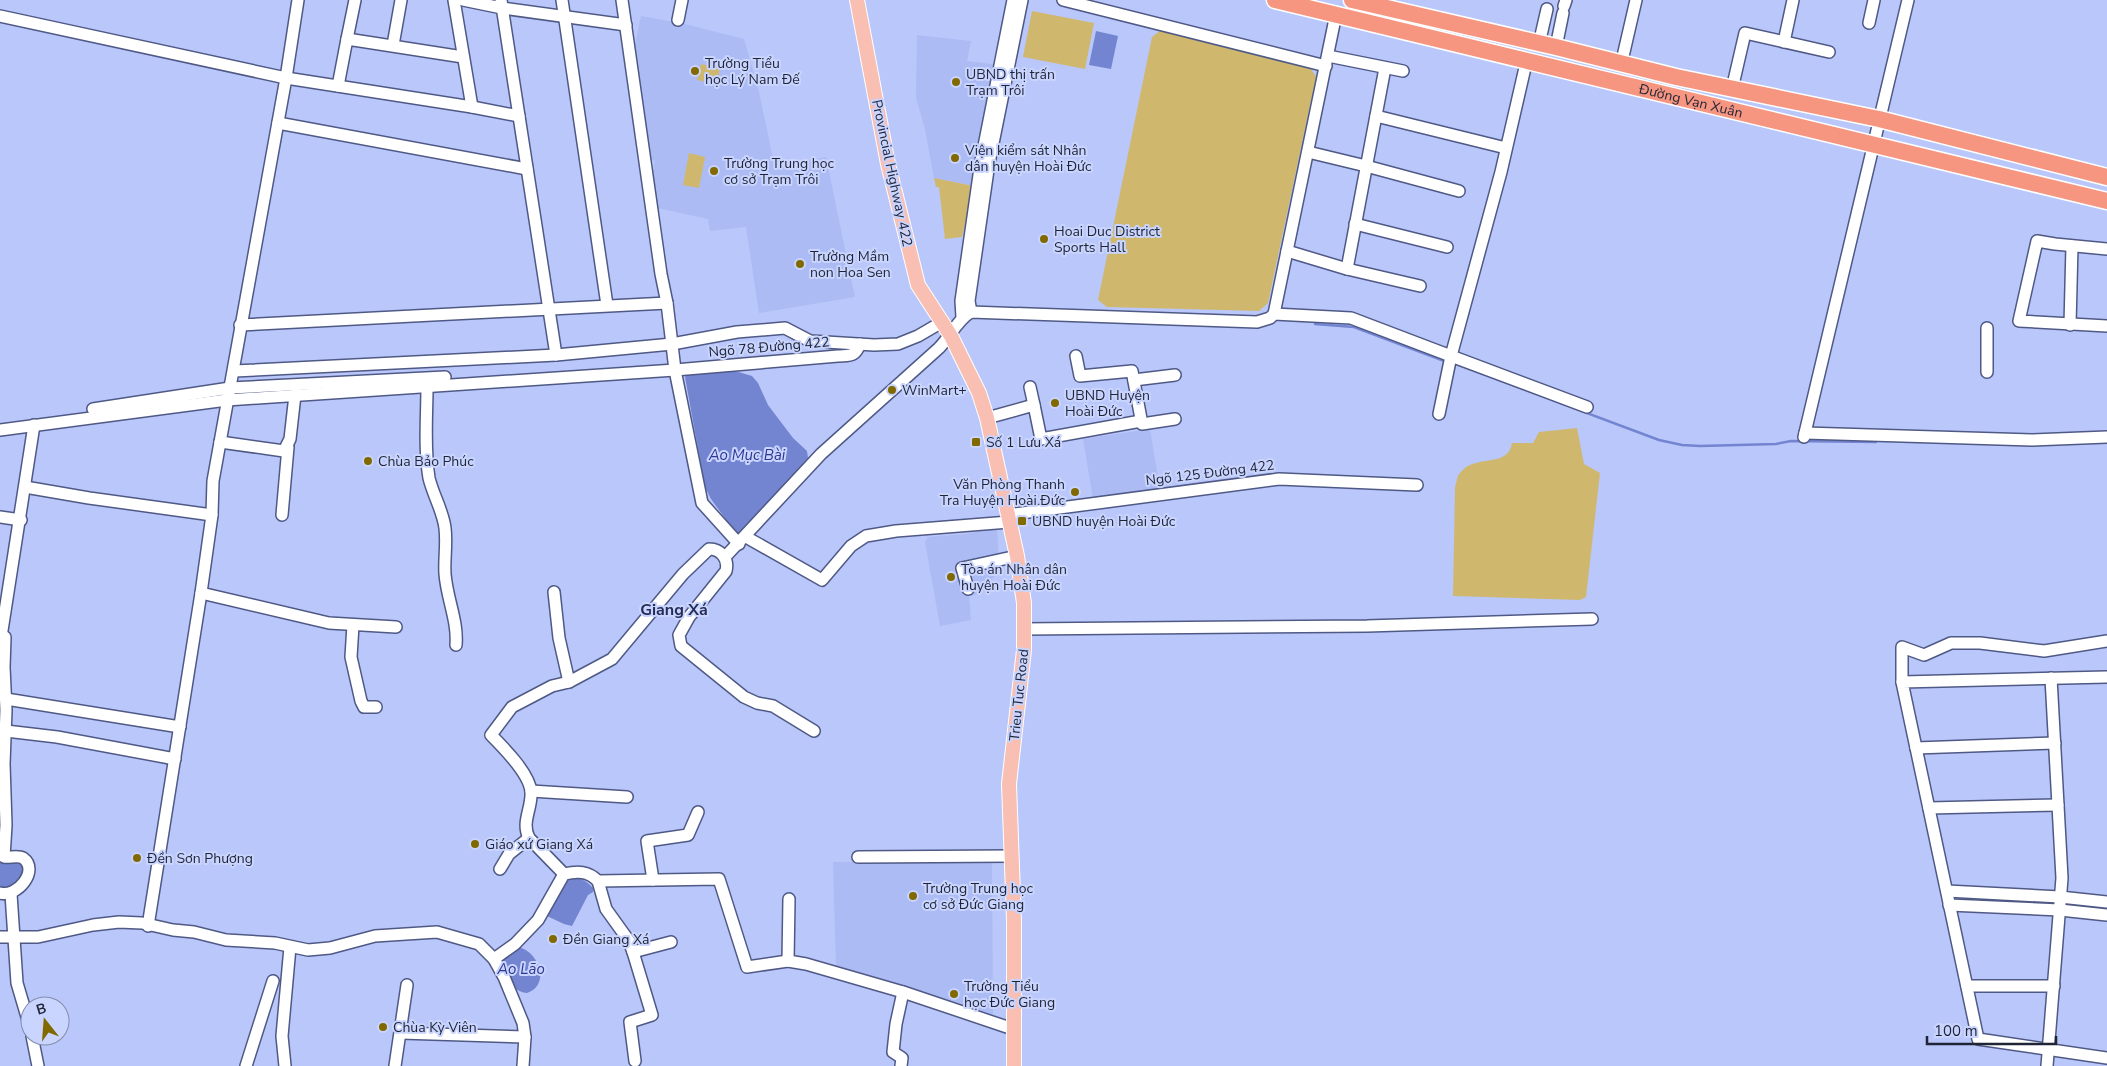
<svg xmlns="http://www.w3.org/2000/svg" width="2107" height="1066" viewBox="0 0 2107 1066" font-family="'Nunito Sans',sans-serif">
	<style>
		.built { fill: #acbbf3 }
		.green { fill: #cfb86e }
		.water { fill: #7384d1 }
		.lines { fill: none; stroke-linecap: round; stroke-linejoin: round }
		.stream { stroke: #7384d1; stroke-width: 2.5 }
		.minor-casing { stroke: #4f5985; stroke-width: 14 }
		.major-casing { stroke: #fff; stroke-width: 16 }
		.highway-casing { stroke: #fff; stroke-width: 19 }
		.minor { stroke: #fff; stroke-width: 11 }
		.major { stroke: #fabfb3; stroke-width: 14 }
		.highway { stroke: #f69580; stroke-width: 16 }
		.poi-dot { fill: #816900; stroke: #c9d5fe; stroke-width: 2 }
		.labels { text-anchor: middle; dominant-baseline: central; stroke-width: 4; stroke-linejoin: round; paint-order: stroke }
		.poi-label { font-size: 14px; fill: #1f2437; stroke: #c9d5fe; text-anchor: start }
		.street-label { font-size: 14px; fill: #1f2437; stroke: #c9d5fe }
		.water-label { font-size: 15px; font-style: italic; fill: #2e3791; stroke: #c9d5fe }
		.quarter-label { font-size: 16px; font-weight: bold; fill: #252d56; stroke: #c9d5fe }
	</style>
	<rect width="100%" height="100%" fill="#bac7fa"/>
	<g class="built">
		<path d="M641,16L685,24L744,39L759,92L775,168L826,157L855,297L759,313L746,227L710,231L708,219L657,208L652,175L655,161L650,159L634,50Z"/>
		<path d="M917,35L971,41L967,61L1000,65L974,186L934,178L925,129L916,98Z"/>
		<path d="M1150,429L1160,490L1093,499L1083,439Z"/>
		<path d="M997,527L999,566L997,574L990,581L978,583L979,594L969,596L971,620L940,626L925,542L928,537L966,534Z"/>
		<path d="M992,860L993,1020L836,968L833,862Z"/>
	</g>
	<g class="green">
		<path d="M1032,11L1094,23L1085,69L1023,57Z"/>
		<path d="M1161,30L1310,67L1316,77L1268,303L1259,311L1107,307L1098,300L1152,37Z"/>
		<path d="M701,64L720,68L717,84L697,80Z"/>
		<path d="M689,153L705,157L699,188L683,185Z"/>
		<path d="M934,178L974,186L962,237L945,239L939,187H936Z"/>
		<path d="M1577,428L1584,464L1600,473L1586,597L1580,600L1453,596L1455,488C1456,484 1457,476 1460,473C1475,453 1508,469 1512,443H1533L1539,432Z"/>
	</g>
	<g class="water">
		<path d="M1096,31L1118,36L1111,69L1089,65Z"/>
		<path d="M735,371L752,376L758,383L768,405L793,438L807,451L808,458L741,533L737,535L711,499L705,487L685,377L687,374Z"/>
		<path d="M17,858L27,870L11,891L0,890V863L5,859Z"/>
		<path d="M566,877C578,877 585,879 593,888V892L588,895L572,926L564,924L547,916Z"/>
		<path d="M518,947C539,951 551,985 527,993C512,992 507,977 501,965C503,957 511,950 518,947Z"/>
	</g>
	<g class="lines">
		<g class="stream">
			<path d="M1315,324L1354,327L1447,362"/>
			<path d="M1453,363L1659,440L1682,445L1700,446L1776,444L1791,441L1876,442"/>
		</g>
		<defs>
			<g id="minor">
				<path d="M454,0L472,107"/>
				<path d="M463,0L502,8L626,25"/>
				<path d="M501,0L556,355"/>
				<path d="M562,0L607,305"/>
				<path d="M622,0L661,274L667,303L675,370L702,503L739,544"/>
				<path d="M1063,0L1326,66"/>
				<path d="M1564,6L1566,0"/>
				<path d="M0,16L286,78L472,107L519,116"/>
				<path d="M678,20L682,0"/>
				<path d="M1869,23L1874,0"/>
				<path d="M347,39L355,0"/>
				<path d="M1784,42L1793,0"/>
				<path d="M1539,44L1547,9"/>
				<path d="M393,45L401,0"/>
				<path d="M1556,47L1563,13"/>
				<path d="M1328,56L1403,71"/>
				<path d="M1621,65L1636,0"/>
				<path d="M338,86L347,39L463,57"/>
				<path d="M1732,89L1745,33L1829,52"/>
				<path d="M1376,116L1506,148"/>
				<path d="M278,123L527,169"/>
				<path d="M1308,152L1366,166L1459,191"/>
				<path d="M1355,224L1447,247"/>
				<path d="M2107,249L2055,244L2037,241L2019,321L2107,326"/>
				<path d="M1287,251L1347,269L1420,286"/>
				<path d="M1347,269L1385,68"/>
				<path d="M971,312L969,301L989,163L1022,0"/>
				<path d="M1274,314L1351,318L1451,356L1501,172L1527,59"/>
				<path d="M962,317L961,301L981,161L1013,0"/>
				<path d="M240,325L667,303"/>
				<path d="M2070,325L2072,246"/>
				<path d="M1076,356L1080,376L1132,371L1142,424L1175,419"/>
				<path d="M234,371L556,355L672,344L737,332L785,328L810,341L874,345L898,344L918,336L942,322"/>
				<path d="M1987,372V328"/>
				<path d="M1134,380L1175,375"/>
				<path d="M427,386C427,416 424,448 429,478C433,495 443,511 445,528C447,544 444,559 445,574C447,599 458,621 456,645"/>
				<path d="M1030,387L1034,405"/>
				<path d="M93,409L230,388L445,377"/>
				<path d="M1439,414L1451,356L1587,407"/>
				<path d="M987,418L1034,405L1041,439L1141,421"/>
				<path d="M0,430L227,400L675,370L838,356C850,355 855,357 860,344"/>
				<path d="M1805,433L2032,440L2107,437"/>
				<path d="M1804,437L1908,0"/>
				<path d="M220,442L284,451L290,439L295,395"/>
				<path d="M25,487L89,498L212,515"/>
				<path d="M282,515L288,447"/>
				<path d="M1007,515L1279,479L1417,485"/>
				<path d="M0,517L21,520"/>
				<path d="M746,537L822,580L851,546L866,536L896,531L1009,522"/>
				<path d="M725,557L821,454L939,348C950,337 957,320 971,312L1257,322L1270,318L1274,314L1336,14"/>
				<path d="M968,589L962,568L1017,556"/>
				<path d="M554,592L559,638L569,682"/>
				<path d="M201,593L329,623L396,627"/>
				<path d="M353,625L351,657L361,701L364,707H376"/>
				<path d="M1024,629L1367,626L1592,619"/>
				<path d="M1,637L34,425"/>
				<path d="M2107,677L1902,682L1978,1039L2107,1058"/>
				<path d="M1902,682V647L1924,655L1951,643H1980L2044,651L2107,641"/>
				<path d="M6,699L180,727"/>
				<path d="M6,731L57,737L175,759"/>
				<path d="M1916,748L2055,743"/>
				<path d="M531,791L627,797"/>
				<path d="M1929,808L2058,805"/>
				<path d="M858,857L1011,856"/>
				<path d="M500,869L509,854L529,838"/>
				<path d="M564,874L529,838C521,822 532,809 531,792C530,774 503,747 491,735L512,707L552,686L569,682L612,659L683,574L709,549C721,549 729,559 726,571L689,617L679,635L681,646L744,697L757,703L773,706L814,731"/>
				<path d="M653,880L647,841L688,835L698,812"/>
				<path d="M598,881L606,909L629,941L633,952L652,1015L630,1022L635,1061"/>
				<path d="M1947,891L2060,897L2107,902"/>
				<path d="M0,893C17,898 40,870 23,858C18,855 10,858 4,857L6,825L4,764L6,710L4,667L5,637"/>
				<path d="M11,894L17,983L30,1027"/>
				<path d="M1949,905L2060,910L2107,915"/>
				<path d="M148,926L201,593L212,515L213,481L286,78L298,0"/>
				<path d="M0,937H38L93,925L119,922L142,923L173,930L194,932L226,940L275,943L308,950L330,948L375,936L437,932L479,944L494,959L504,977L523,1023L525,1037L523,1066"/>
				<path d="M633,952L671,942"/>
				<path d="M494,959L515,944L538,920L564,874C578,871 588,871 598,881L719,879L747,967L788,961L806,964L903,992L1013,1029"/>
				<path d="M788,961L789,899"/>
				<path d="M1967,986H2054"/>
				<path d="M401,1033L525,1037"/>
				<path d="M32,1036L38,1066"/>
				<path d="M246,1066L273,981"/>
				<path d="M285,1066L282,1036L290,947"/>
				<path d="M395,1066L407,985"/>
				<path d="M901,1066L902,1058L893,1052L896,1024L903,992"/>
				<path d="M2047,1066L2062,878L2051,678"/>
			</g>
			<path id="major" d="M857,0L888,164L918,285L951,336L979,393L987,418L1017,556L1024,603V650L1009,784L1014,921V1066"/>
			<g id="highway">
				<path id="s1" d="M1275,0L2107,201"/>
				<path d="M1352,0L1556,47L1676,77L1879,119L2107,177"/>
			</g>
		</defs>
		<use href="#minor" class="minor-casing"/>
		<use href="#major" class="major-casing"/>
		<use href="#highway" class="highway-casing"/>
		<use href="#minor" class="minor"/>
		<use href="#major" class="major"/>
		<use href="#highway" class="highway"/>
	</g>
	<g class="poi-dot">
		<circle cx="695" cy="71" r="5"/>
		<circle cx="956" cy="82" r="5"/>
		<circle cx="955" cy="158" r="5"/>
		<circle cx="714" cy="171" r="5"/>
		<circle cx="1044" cy="239" r="5"/>
		<circle cx="800" cy="264" r="5"/>
		<circle cx="892" cy="390" r="5"/>
		<circle cx="1055" cy="403" r="5"/>
		<rect x="971" y="437" width="10" height="10" rx="2.5"/>
		<circle cx="368" cy="461" r="5"/>
		<circle cx="1075" cy="492" r="5"/>
		<rect x="1017" y="516" width="10" height="10" rx="2.5"/>
		<circle cx="951" cy="577" r="5"/>
		<circle cx="475" cy="844" r="5"/>
		<circle cx="137" cy="858" r="5"/>
		<circle cx="913" cy="896" r="5"/>
		<circle cx="553" cy="939" r="5"/>
		<circle cx="954" cy="994" r="5"/>
		<circle cx="383" cy="1027" r="5"/>
	</g>
	<g class="labels">
		<g class="poi-label">
			<text x="705" y="63">Trường Tiểu<tspan x="705" dy="16">học Lý Nam Đế</tspan></text>
			<text x="966" y="74">UBND thị trấn<tspan x="966" dy="16">Trạm Trôi</tspan></text>
			<text x="965" y="150">Viện kiểm sát Nhân<tspan x="965" dy="16">dân huyện Hoài Đức</tspan></text>
			<text x="724" y="163">Trường Trung học<tspan x="724" dy="16">cơ sở Trạm Trôi</tspan></text>
			<text x="1054" y="231">Hoai Duc District<tspan x="1054" dy="16">Sports Hall</tspan></text>
			<text x="810" y="256">Trường Mầm<tspan x="810" dy="16">non Hoa Sen</tspan></text>
			<text x="902" y="390">WinMart+</text>
			<text x="1065" y="395">UBND Huyện<tspan x="1065" dy="16">Hoài Đức</tspan></text>
			<text x="986" y="442">Số 1 Lưu Xá</text>
			<text x="378" y="461">Chùa Bảo Phúc</text>
			<text x="1065" y="484" text-anchor="end">Văn Phòng Thanh<tspan x="1065" dy="16">Tra Huyện Hoài Đức</tspan></text>
			<text x="1032" y="521">UBND huyện Hoài Đức</text>
			<text x="961" y="569">Tòa án Nhân dân<tspan x="961" dy="16">huyện Hoài Đức</tspan></text>
			<text x="485" y="844">Giáo xứ Giang Xá</text>
			<text x="147" y="858">Đền Sơn Phượng</text>
			<text x="923" y="888">Trường Trung học<tspan x="923" dy="16">cơ sở Đức Giang</tspan></text>
			<text x="563" y="939">Đền Giang Xá</text>
			<text x="964" y="986">Trường Tiểu<tspan x="964" dy="16">học Đức Giang</tspan></text>
			<text x="393" y="1027">Chùa Kỳ Viên</text>
		</g>
		<g class="street-label">
			<text stroke="none"><textPath href="#s1" startOffset="428">Đường Vạn Xuân</textPath></text>
			<text transform="translate(892 173) rotate(78)">Provincial Highway 422</text>
			<text transform="translate(769 347) rotate(-5)">Ngõ 78 Đường 422</text>
			<text transform="translate(1210 473) rotate(-7)">Ngõ 125 Đường 422</text>
			<text transform="translate(1019 695) rotate(-84)">Trieu Tuc Road</text>
		</g>
		<g class="water-label">
			<text x="747" y="455">Ao Mục Bài</text>
			<text x="521" y="969">Ao Lão</text>
		</g>
		<g class="quarter-label">
			<text x="674" y="610">Giang Xá</text>
		</g>
	</g>
	<g transform="translate(45 1021) rotate(343)"><circle r="24" fill="#c9d5fe" stroke="#858eae"/>
	<path d="M0-4L9 19L0 12L-9 19Z" fill="#816900"/>
	<text y="-8" font-size="14" font-weight="bold" text-anchor="middle" fill="#1f2437">B</text>
	</g>
	<path d="M1927 1036v8h129v-8" fill="none" stroke="#1f2437" stroke-width="2.5"/>
	<text x="1934" y="1036" font-size="15" fill="#1f2437" stroke="#c9d5fe" stroke-width="4" paint-order="stroke">100 m</text>
</svg>
